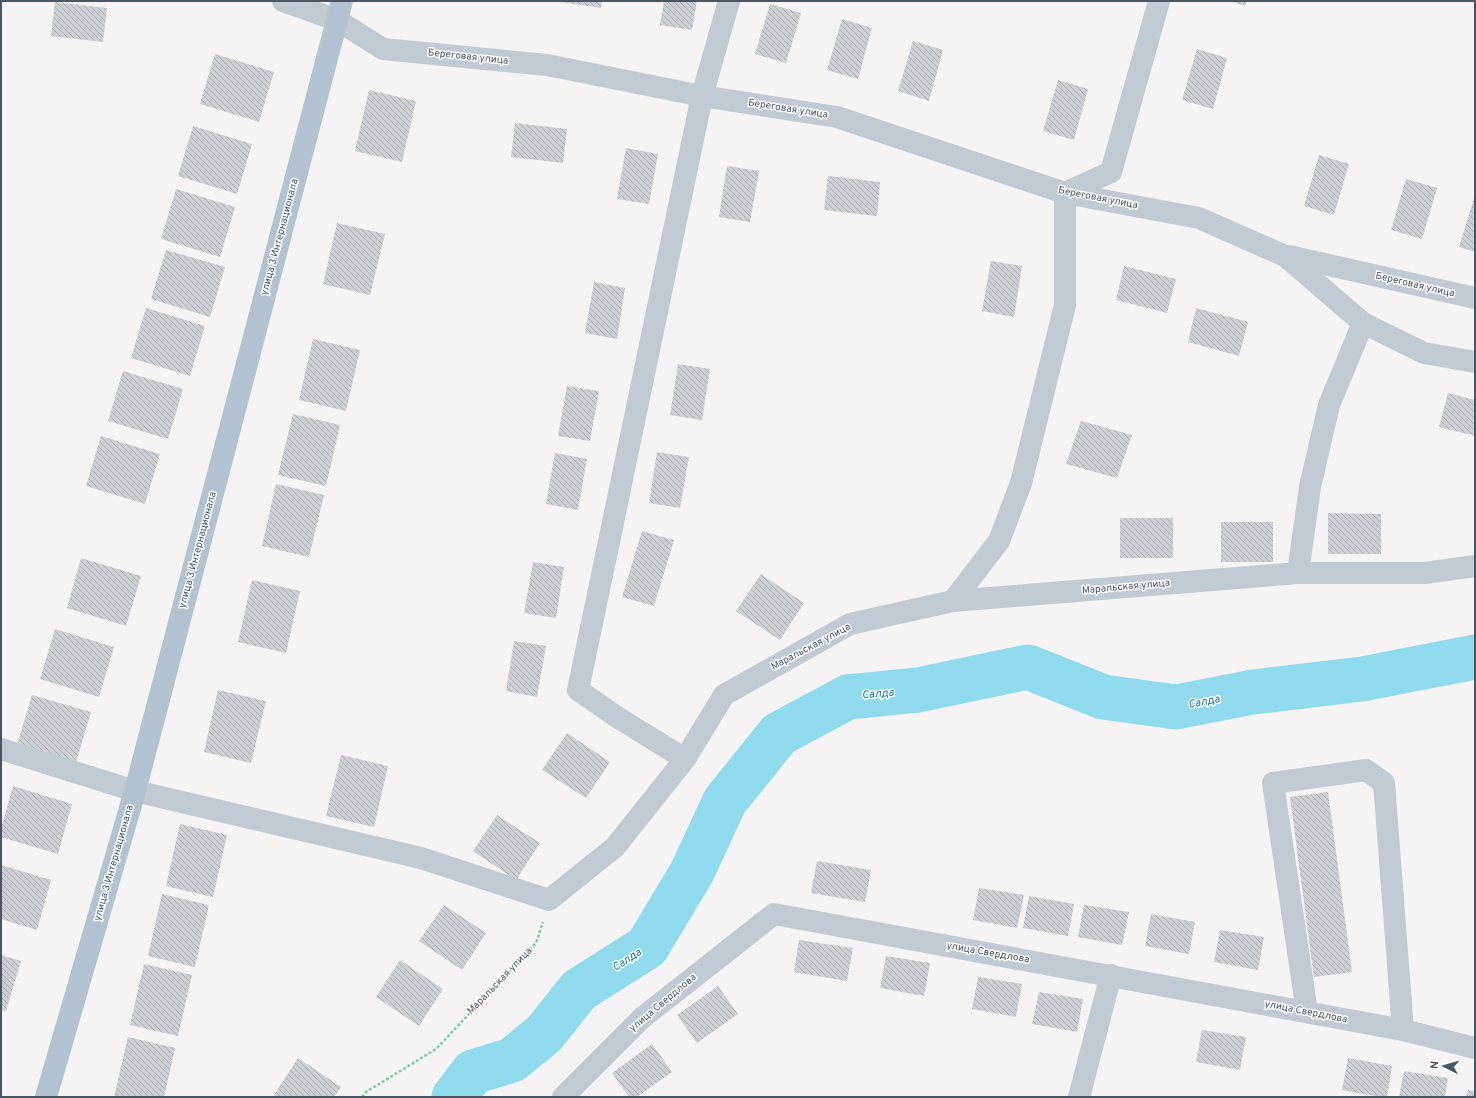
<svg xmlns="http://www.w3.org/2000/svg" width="1476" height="1098" viewBox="0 0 1476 1098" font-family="Overpass,sans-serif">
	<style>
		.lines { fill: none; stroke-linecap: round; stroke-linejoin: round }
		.river { stroke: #90daee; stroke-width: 45 }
		.building { fill: url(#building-back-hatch) }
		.path { stroke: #7ad0a6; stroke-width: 2.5; stroke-dasharray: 3 2; stroke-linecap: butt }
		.minor { stroke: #c1cad2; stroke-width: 22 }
		.major { stroke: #b3c2d1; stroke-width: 22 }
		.labels { text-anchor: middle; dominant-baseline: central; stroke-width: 3; stroke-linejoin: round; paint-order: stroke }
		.street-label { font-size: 10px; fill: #4a5661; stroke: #fff }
		.water-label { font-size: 11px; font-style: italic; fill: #0c7c9b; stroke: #fff }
	</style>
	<defs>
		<pattern id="building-back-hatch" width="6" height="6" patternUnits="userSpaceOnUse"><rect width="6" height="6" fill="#cdcfd5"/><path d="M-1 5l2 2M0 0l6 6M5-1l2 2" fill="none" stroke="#a8abb0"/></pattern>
	</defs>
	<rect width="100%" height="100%" fill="#f5f3f3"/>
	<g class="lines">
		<path class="river" d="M454,1097L473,1072L512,1060L544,1034L579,990L647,947L692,872L725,801L779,734L848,697L918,690L1028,667L1103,697L1176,707L1253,692L1362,679L1475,657"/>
	</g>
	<g class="building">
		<path d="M553,1H602L601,8Z"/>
		<path d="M664,1H697L692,30L660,25Z"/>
		<path d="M1230,1H1247L1245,6Z"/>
		<path d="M55,2L107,8L103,42L51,36Z"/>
		<path d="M770,4L801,13L786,63L755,54Z"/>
		<path d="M842,19L872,28L858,79L827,70Z"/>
		<path d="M913,41L943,50L929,101L898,91Z"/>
		<path d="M1197,49L1227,58L1213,109L1182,100Z"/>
		<path d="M215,54L274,72L259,122L200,104Z"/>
		<path d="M1058,80L1088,89L1074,140L1043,131Z"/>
		<path d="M369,90L416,101L402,162L355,151Z"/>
		<path d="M515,123L567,129L563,163L511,157Z"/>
		<path d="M193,126L252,144L237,194L178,176Z"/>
		<path d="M626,148L658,154L649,204L617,199Z"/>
		<path d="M1319,155L1349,164L1334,215L1304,206Z"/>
		<path d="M727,166L759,171L750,222L719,217Z"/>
		<path d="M828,176L880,182L877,216L824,210Z"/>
		<path d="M1406,179L1437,188L1422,239L1391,230Z"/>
		<path d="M176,189L235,207L220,257L161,239Z"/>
		<path d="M1475,195V252L1459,247Z"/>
		<path d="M337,223L385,234L370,295L323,284Z"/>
		<path d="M166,250L225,267L210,317L151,299Z"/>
		<path d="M991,261L1022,266L1014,317L982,311Z"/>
		<path d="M1124,266L1176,279L1167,313L1116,300Z"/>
		<path d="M594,282L625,288L617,339L585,333Z"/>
		<path d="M146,308L205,326L190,376L131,358Z"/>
		<path d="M1196,308L1248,322L1239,356L1188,342Z"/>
		<path d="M313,339L360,350L346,411L299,400Z"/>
		<path d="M678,364L710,369L702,420L670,415Z"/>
		<path d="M123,371L183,389L168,439L108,421Z"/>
		<path d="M567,386L599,391L590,441L558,436Z"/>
		<path d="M1448,393L1475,400V436L1439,427Z"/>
		<path d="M293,414L340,425L326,486L278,475Z"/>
		<path d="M1081,421L1132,435L1117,478L1066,464Z"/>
		<path d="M101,436L160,454L145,504L86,486Z"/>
		<path d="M657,452L689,457L680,508L649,503Z"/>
		<path d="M555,453L587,459L578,510L546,504Z"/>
		<path d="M276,484L324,495L309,557L262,546Z"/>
		<path d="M1328,513L1381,514V554H1328Z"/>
		<rect x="1120" y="518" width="53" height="40"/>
		<rect x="1221" y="522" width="52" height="40"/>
		<path d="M642,531L674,540L654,606L622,597Z"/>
		<path d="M81,558L141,576L126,626L67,608Z"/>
		<path d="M533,562L564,567L556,618L524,613Z"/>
		<path d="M761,574L804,603L780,640L736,611Z"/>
		<path d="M252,580L300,591L286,653L238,642Z"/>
		<path d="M55,629L114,647L99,697L40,679Z"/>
		<path d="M514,641L546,646L537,697L506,691Z"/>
		<path d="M218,690L266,701L251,763L204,752Z"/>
		<path d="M32,695L91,712L76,762L17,745Z"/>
		<path d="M567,733L610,762L586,798L542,770Z"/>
		<path d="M341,755L388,766L374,827L326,816Z"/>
		<path d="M13,786L72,804L58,854L1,837V829Z"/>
		<path d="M1328,792L1352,972L1314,977L1290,797Z"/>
		<path d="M497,815L540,843L516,880L473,851Z"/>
		<path d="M180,824L227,835L213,897L166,886Z"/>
		<path d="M817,861L871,870L865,902L811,893Z"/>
		<path d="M1,865L51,880L37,930L1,919Z"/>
		<path d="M979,888L1024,895L1017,928L973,920Z"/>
		<path d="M162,894L209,905L195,967L148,956Z"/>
		<path d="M1029,896L1074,904L1068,936L1023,928Z"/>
		<path d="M444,905L486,933L462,970L419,941Z"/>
		<path d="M1084,905L1129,912L1122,945L1078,937Z"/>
		<path d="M1151,914L1195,922L1189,954L1145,946Z"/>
		<path d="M1220,930L1264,937L1258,970L1214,962Z"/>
		<path d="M799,940L853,948L847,981L794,972Z"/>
		<path d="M1,955L21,961L6,1011L1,1010Z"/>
		<path d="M886,956L930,963L924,996L880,988Z"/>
		<path d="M400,960L443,989L419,1026L376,997Z"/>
		<path d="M144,964L192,975L178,1036L130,1025Z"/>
		<path d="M978,977L1022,984L1016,1017L972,1009Z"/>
		<path d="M718,986L738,1014L697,1043L677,1015Z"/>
		<path d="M1039,992L1083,999L1077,1032L1032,1024Z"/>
		<path d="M1202,1030L1246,1037L1240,1070L1196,1062Z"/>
		<path d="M128,1037L175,1048L164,1097H114Z"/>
		<path d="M652,1044L672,1072L637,1097H629L612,1073Z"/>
		<path d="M298,1058L341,1087L334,1097H277L274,1095Z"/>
		<path d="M1348,1058L1392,1066L1387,1097H1380L1342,1090Z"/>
		<path d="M1404,1071L1448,1078L1445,1097H1399Z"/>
		<path d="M1468,1090L1475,1091V1097H1466Z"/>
	</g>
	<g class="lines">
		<path class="path" d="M362,1097L366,1092L436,1049L536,943L543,922"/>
		<g class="minor">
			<path d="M283,1L337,20L383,49L547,65L702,96L837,117L1065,193L1199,218L1285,256L1363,323L1424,353L1475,362"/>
			<path d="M1289,256L1475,298"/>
			<path d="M1298,573L1310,487L1329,405L1363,323"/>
			<path d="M953,601L999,541L1021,483L1065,305V193L1111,172L1159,1"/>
			<path d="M1,749L135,791L421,858L549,900L615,847L685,759L724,695L850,624L953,601L1298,573H1425L1475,566"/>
			<path d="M685,759L617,717L578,690L702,96L729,1"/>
			<path d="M1307,1012L1273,783L1366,770L1384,783L1403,1030"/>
			<path d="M563,1097L642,1018L774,914L1403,1030L1475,1048"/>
			<path d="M1079,1097L1111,975"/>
		</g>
		<path class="major" d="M46,1097L135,791L342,1"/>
	</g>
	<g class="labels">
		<g class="street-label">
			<text transform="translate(468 57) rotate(6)">Береговая улица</text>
			<text transform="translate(788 109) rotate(9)">Береговая улица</text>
			<text transform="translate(1098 198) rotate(11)">Береговая улица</text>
			<text transform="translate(280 237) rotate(-75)">улица 3 Интернационала</text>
			<text transform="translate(1415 285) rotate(13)">Береговая улица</text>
			<text transform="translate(198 550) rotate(-75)">улица 3 Интернационала</text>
			<text transform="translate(1126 587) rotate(-5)">Маральская улица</text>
			<text transform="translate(811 647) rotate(-28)">Маральская улица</text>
			<text transform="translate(114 863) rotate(-74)">улица 3 Интернационала</text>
			<text transform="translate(988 953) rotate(10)">улица Свердлова</text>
			<text transform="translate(500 981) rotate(-46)">Маральская улица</text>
			<text transform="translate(663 1003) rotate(-40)">улица Свердлова</text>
			<text transform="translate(1306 1012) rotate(11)">улица Свердлова</text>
		</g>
		<g class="water-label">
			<text transform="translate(878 694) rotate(-5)">Салда</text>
			<text transform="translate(1204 702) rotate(-11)">Салда</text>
			<text transform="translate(627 960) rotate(-33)">Салда</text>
		</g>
	</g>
	<rect width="1476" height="1098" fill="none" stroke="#4a5661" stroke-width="4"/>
	<g transform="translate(1444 1066) rotate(276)" stroke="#ffffff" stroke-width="3" paint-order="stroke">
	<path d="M0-3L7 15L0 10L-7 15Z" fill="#4a5661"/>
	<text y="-6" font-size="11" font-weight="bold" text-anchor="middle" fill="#4a5661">N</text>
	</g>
</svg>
